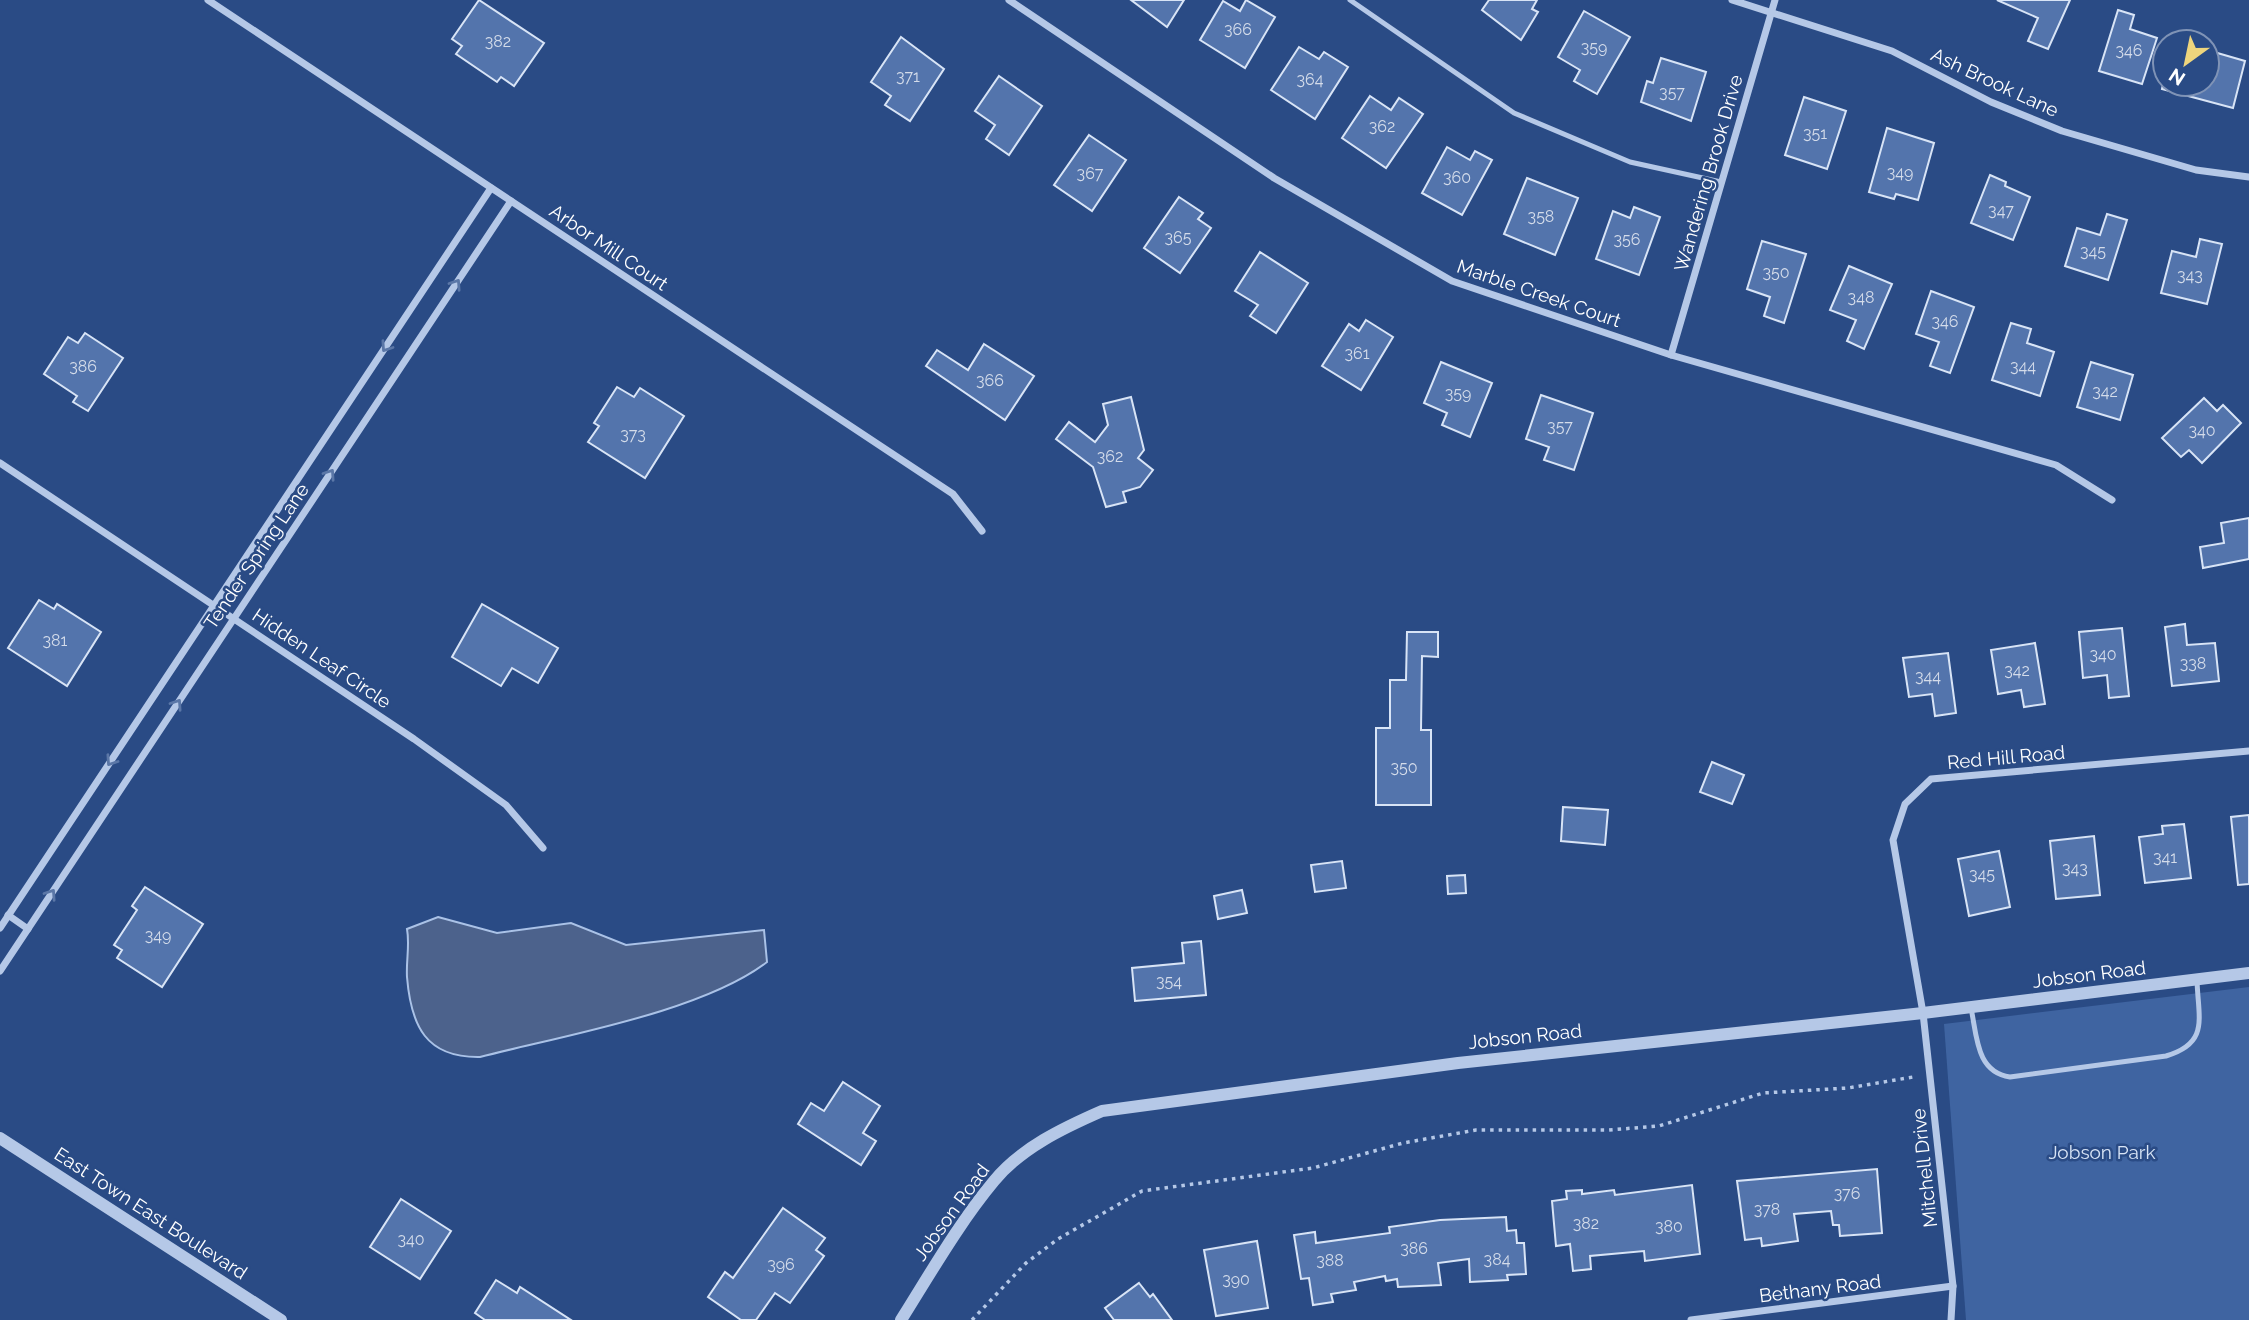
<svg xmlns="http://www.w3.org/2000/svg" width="2249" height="1320" viewBox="0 0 2249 1320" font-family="Raleway,sans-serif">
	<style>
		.green { fill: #3f64a1 }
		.water { fill: #4c628c; stroke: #aac2e7; stroke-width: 2 }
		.building { fill: #5374ac; stroke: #d8e4f6; stroke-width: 2 }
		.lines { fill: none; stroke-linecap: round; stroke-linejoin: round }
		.path { stroke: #b5c8e7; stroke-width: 3.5; stroke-dasharray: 3.5 5; stroke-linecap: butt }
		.service { stroke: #b5c8e7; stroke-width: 5 }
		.minor { stroke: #b5c8e7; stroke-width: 7 }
		.tertiary { stroke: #b5c8e7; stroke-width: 12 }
		.oneway { stroke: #5b77a7 }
		.labels { text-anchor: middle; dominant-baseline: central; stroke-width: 5; stroke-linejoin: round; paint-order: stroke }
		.number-label { font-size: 16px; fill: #d4dcea }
		.street-label { font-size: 19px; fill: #fff; stroke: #2a4b85 }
		.park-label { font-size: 19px; fill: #d8e4f6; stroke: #2a4b85 }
	</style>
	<rect width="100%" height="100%" fill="#2a4b85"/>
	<path class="green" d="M2249,987V1320H1966L1944,1024Z"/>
	<path class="water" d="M438,917L497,933L571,923L626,945L764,930L767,962C702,1012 561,1036 480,1057C426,1058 411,1026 407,977C406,960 410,945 407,929Z"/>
	<g class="building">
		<path d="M479,0L544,43L514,86L501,77L497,82L456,54L462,46L452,39Z"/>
		<path d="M1131,0H1184L1167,27Z"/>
		<path d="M1246,0L1275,17L1245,68L1200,40L1223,1L1240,11Z"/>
		<path d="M1489,0H1537L1532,9L1538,12L1521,40L1482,10Z"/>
		<path d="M1997,0H2070L2048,49L2028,41L2038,18Z"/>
		<path d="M2118,10L2134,15L2130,29L2157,38L2142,84L2099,71Z"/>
		<path d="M1584,11L1630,37L1597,94L1574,81L1580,70L1558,57Z"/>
		<path d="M901,37L944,69L910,121L885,105L891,96L871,82Z"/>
		<path d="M1299,47L1319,59L1324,52L1348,67L1315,119L1271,90Z"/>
		<path d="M2207,50L2245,61L2233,108L2162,89L2163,84H2207Z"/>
		<path d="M1661,58L1706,72L1691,121L1641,102L1647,81L1653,83Z"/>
		<path d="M999,76L1042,106L1009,155L986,139L995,125L975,111Z"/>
		<path d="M1370,96L1391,110L1399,98L1423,114L1386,168L1342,138Z"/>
		<path d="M1804,97L1846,111L1827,169L1785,155Z"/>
		<path d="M1887,128L1934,143L1918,200L1896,194L1894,199L1869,192Z"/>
		<path d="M1089,135L1126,160L1092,211L1054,185Z"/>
		<path d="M1447,147L1470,160L1475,151L1492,160L1462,215L1422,193Z"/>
		<path d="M1990,175L2006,182L2005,186L2030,197L2013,240L1971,223Z"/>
		<path d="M1527,178L1578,198L1555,255L1504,234Z"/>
		<path d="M1179,197L1203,213L1198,219L1211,228L1180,273L1144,248Z"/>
		<path d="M1634,207L1660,217L1639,275L1596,259L1613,211L1630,218Z"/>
		<path d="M2107,214L2127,220L2108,280L2065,266L2077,228L2100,235Z"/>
		<path d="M2200,239L2222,244L2207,304L2161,293L2172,251L2196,257Z"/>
		<path d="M1762,241L1806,254L1784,323L1764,316L1770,297L1747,289Z"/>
		<path d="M1260,252L1308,283L1276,333L1250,316L1258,305L1235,291Z"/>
		<path d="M1849,266L1892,284L1864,349L1847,341L1856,320L1830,310Z"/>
		<path d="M1931,291L1974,307L1950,373L1930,366L1939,342L1916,334Z"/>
		<path d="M1366,320L1393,337L1361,390L1322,366L1349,324L1359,331Z"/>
		<path d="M2011,323L2031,329L2027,343L2054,352L2040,396L1992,380Z"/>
		<path d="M85,333L123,358L88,411L73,402L77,396L44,374L68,337L78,343Z"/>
		<path d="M984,344L1034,376L1005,420L926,366L937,350L968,370Z"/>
		<path d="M1441,362L1492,383L1470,437L1442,425L1447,413L1424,403Z"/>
		<path d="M2091,362L2133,375L2120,420L2077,407Z"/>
		<path d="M617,387L634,397L640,388L684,416L645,478L588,442L599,426L594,423Z"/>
		<path d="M1541,395L1593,413L1574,470L1544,460L1549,447L1526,439Z"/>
		<path d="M1131,397L1144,450L1138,458L1153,470L1140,487L1123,492L1126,502L1106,507L1093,467L1056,439L1069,422L1095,442L1108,425L1103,404Z"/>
		<path d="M2204,398L2217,411L2223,405L2241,423L2202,463L2189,450L2181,457L2162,438Z"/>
		<path d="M2249,518V559L2203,568L2200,547L2224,543L2221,523Z"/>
		<path d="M39,600L54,609L57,604L101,632L67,686L8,648Z"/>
		<path d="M482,604L558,648L538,683L512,668L501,686L452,657Z"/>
		<path d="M2185,624L2187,645L2215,643L2219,681L2172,686L2165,627Z"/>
		<path d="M2122,628L2129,696L2109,698L2107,675L2083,678L2079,632Z"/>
		<path d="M1407,632H1438V657L1422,656L1421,730H1431V805H1376V728H1390V680H1406Z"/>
		<path d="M2035,643L2045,704L2024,707L2021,690L1998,694L1991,650Z"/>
		<path d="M1948,653L1956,713L1935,716L1932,694L1909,697L1903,658Z"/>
		<path d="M1712,762L1744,775L1732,804L1700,792Z"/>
		<path d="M1563,807L1608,810L1605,845L1561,841Z"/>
		<path d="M2249,815V884L2238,885L2231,817Z"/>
		<path d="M2184,824L2191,878L2145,883L2139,837L2163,834L2162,826Z"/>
		<path d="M2094,836L2100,895L2056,899L2050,841Z"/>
		<path d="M1999,851L2010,907L1969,916L1958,859Z"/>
		<path d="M1342,861L1346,888L1315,892L1311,865Z"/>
		<path d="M1465,875L1466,893L1448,894L1447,876Z"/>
		<path d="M145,887L203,924L162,987L117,958L122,950L114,945L137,910L132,906Z"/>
		<path d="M1242,890L1247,913L1218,919L1214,896Z"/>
		<path d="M1201,941L1206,995L1135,1001L1132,968L1184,963L1182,943Z"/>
		<path d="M843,1082L880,1106L863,1133L876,1141L861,1165L798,1124L811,1103L824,1111Z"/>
		<path d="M1877,1169L1882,1233L1840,1236L1839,1225H1833L1831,1211L1794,1214L1798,1241L1762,1246L1761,1238L1745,1240L1737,1181Z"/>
		<path d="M1692,1185L1700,1254L1645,1261L1644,1251L1590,1256L1591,1269L1573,1271L1570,1244L1556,1246L1552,1201L1567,1199L1566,1191L1582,1190V1194L1614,1190L1615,1195Z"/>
		<path d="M401,1199L451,1231L420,1279L370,1247Z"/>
		<path d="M783,1208L825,1238L816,1250L824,1256L790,1303L775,1293L756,1320H741L708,1297L725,1272L733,1278Z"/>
		<path d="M1506,1217L1507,1231L1516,1230L1517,1243H1524L1526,1274L1507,1275L1508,1280L1470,1282L1469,1259L1438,1263L1441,1285L1398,1287L1397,1279L1386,1281L1385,1276L1354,1282L1356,1290L1331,1294L1333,1302L1313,1305L1309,1278L1301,1279L1294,1235L1315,1232L1316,1243L1390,1233L1389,1227L1440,1220Z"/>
		<path d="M1257,1241L1268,1308L1216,1316L1204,1250Z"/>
		<path d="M496,1280L517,1293L520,1287L571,1320H485L475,1313Z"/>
		<path d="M1139,1283L1150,1297L1153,1294L1172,1320H1114L1105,1308Z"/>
	</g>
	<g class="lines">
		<path class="path" d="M972,1320L1026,1263L1058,1239L1142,1191L1313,1168L1403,1143L1476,1130H1609L1659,1126L1763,1093L1848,1088L1913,1077"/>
		<g class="service">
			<path d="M1350,0L1514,113L1630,162L1721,182"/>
			<path d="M1971,1008C1977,1036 1976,1072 2010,1077L2166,1056C2210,1043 2198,1018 2197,980"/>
		</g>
		<g class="minor">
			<path d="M208,0L953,494L982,531"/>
			<path d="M1009,0L1274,178L1452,281L1671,355L2056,465L2112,500"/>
			<path d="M1732,0L1892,51L1991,102L2062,131L2196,170L2249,177"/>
			<path d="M1671,355L1775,0"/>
			<path d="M0,463L414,739L506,805L543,848"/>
			<path d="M8,915L28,929"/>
			<path d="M0,928L491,188"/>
			<path d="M0,971L511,201"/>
			<path d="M1691,1320L1953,1286"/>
			<path d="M1951,1320L1953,1286L1923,1013L1893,840L1905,804L1931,779L2249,751"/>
		</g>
		<g class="tertiary">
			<path d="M0,1138L281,1320"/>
			<path d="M901,1320C930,1274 959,1223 994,1181C1021,1148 1063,1128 1102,1111L1458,1063L1923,1013L2249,973"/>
		</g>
	</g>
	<defs><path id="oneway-chevron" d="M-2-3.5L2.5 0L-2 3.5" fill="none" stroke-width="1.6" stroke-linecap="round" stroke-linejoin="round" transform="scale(1.75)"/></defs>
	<g class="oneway">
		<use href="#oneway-chevron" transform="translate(456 284) rotate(-56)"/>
		<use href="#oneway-chevron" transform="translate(386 347) rotate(124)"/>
		<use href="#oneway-chevron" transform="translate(330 474) rotate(-56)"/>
		<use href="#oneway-chevron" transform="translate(177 704) rotate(-56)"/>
		<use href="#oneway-chevron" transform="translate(111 761) rotate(124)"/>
		<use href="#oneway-chevron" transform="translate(51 894) rotate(-56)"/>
	</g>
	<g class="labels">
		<g class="number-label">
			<text x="1238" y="29">366</text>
			<text x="498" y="41">382</text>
			<text x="1594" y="47">359</text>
			<text x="2129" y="50">346</text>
			<text x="908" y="76">371</text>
			<text x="1310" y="79">364</text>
			<text x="1672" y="92">357</text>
			<text x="1382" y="126">362</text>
			<text x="1815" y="133">351</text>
			<text x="1900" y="172">349</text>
			<text x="1090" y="173">367</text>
			<text x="1457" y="177">360</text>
			<text x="2001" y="210">347</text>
			<text x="1541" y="216">358</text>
			<text x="1178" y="237">365</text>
			<text x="1627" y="239">356</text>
			<text x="2093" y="251">345</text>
			<text x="1776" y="272">350</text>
			<text x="2190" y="275">343</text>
			<text x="1861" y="297">348</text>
			<text x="1945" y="321">346</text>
			<text x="1357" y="353">361</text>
			<text x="83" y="366">386</text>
			<text x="2023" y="366">344</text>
			<text x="990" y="380">366</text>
			<text x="2105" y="391">342</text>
			<text x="1458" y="393">359</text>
			<text x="1560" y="426">357</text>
			<text x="2202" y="430">340</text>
			<text x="633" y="434">373</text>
			<text x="1110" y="456">362</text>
			<text x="55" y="640">381</text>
			<text x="2103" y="654">340</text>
			<text x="2193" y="663">338</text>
			<text x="2017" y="670">342</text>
			<text x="1928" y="676">344</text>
			<text x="1404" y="767">350</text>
			<text x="2165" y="857">341</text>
			<text x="2075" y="868">343</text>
			<text x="1982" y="874">345</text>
			<text x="158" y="935">349</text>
			<text x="1169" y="981">354</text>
			<text x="1847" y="1193">376</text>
			<text x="1767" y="1209">378</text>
			<text x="1586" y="1223">382</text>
			<text x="1669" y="1226">380</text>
			<text x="411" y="1239">340</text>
			<text x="1414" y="1248">386</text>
			<text x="1497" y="1259">384</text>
			<text x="1330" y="1260">388</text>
			<text x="781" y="1264">396</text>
			<text x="1236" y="1279">390</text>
		</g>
		<g class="street-label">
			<text transform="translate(1995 82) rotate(25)">Ash Brook Lane</text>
			<text transform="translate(1708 173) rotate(-74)">Wandering Brook Drive</text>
			<text transform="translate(609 247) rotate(34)">Arbor Mill Court</text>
			<text transform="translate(1539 293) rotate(19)">Marble Creek Court</text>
			<text transform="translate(256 556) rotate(-56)">Tender Spring Lane</text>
			<text transform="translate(322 658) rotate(34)">Hidden Leaf Circle</text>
			<text transform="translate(2006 757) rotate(-5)">Red Hill Road</text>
			<text transform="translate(2089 974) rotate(-7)">Jobson Road</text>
			<text transform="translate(1525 1036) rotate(-6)">Jobson Road</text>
			<text transform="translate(1924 1168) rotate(-96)">Mitchell Drive</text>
			<text transform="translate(951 1212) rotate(-54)">Jobson Road</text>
			<text transform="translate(151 1213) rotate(33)">East Town East Boulevard</text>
			<text transform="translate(1820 1288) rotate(-7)">Bethany Road</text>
		</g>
		<g class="park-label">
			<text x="2102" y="1152">Jobson Park</text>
		</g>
	</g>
	<g transform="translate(2186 63) rotate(213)"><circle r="33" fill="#2a4b85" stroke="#7f93b6" stroke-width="2"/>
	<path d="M0-5L12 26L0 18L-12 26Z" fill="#eed57d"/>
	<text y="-10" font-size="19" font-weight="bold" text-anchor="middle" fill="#ffffff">N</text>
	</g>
</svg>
